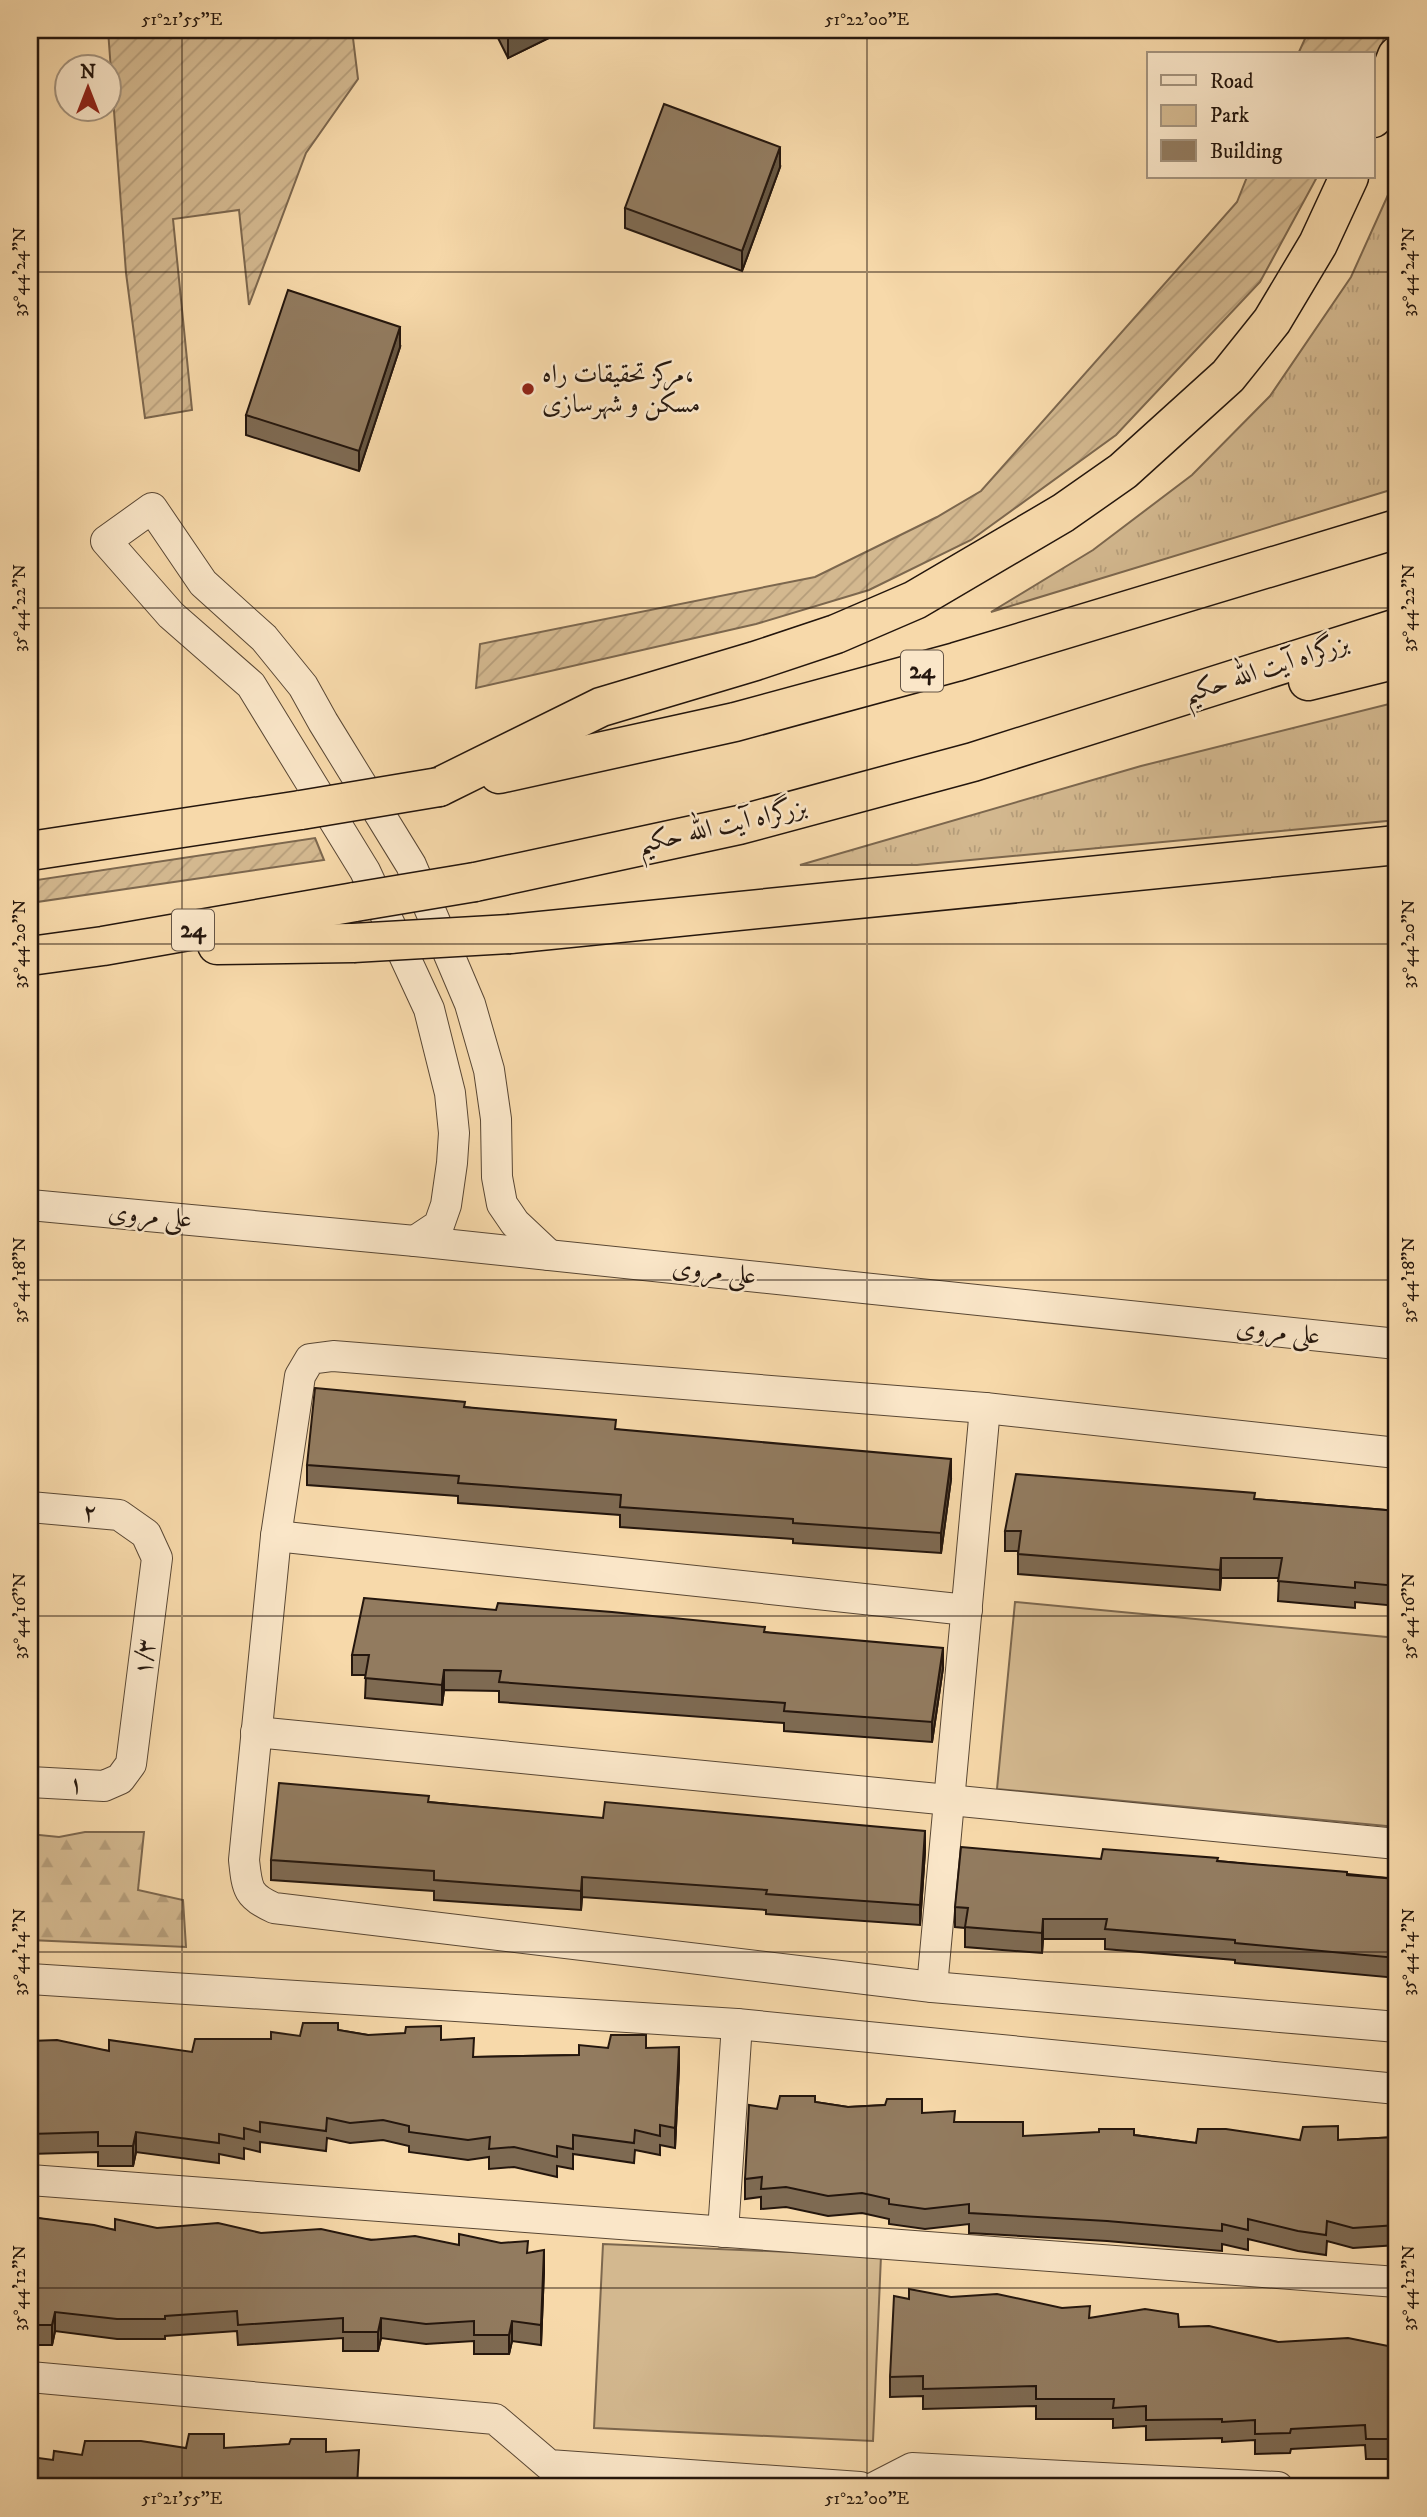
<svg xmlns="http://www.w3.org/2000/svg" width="1427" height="2517" viewBox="0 0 1427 2517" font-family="'IM FELL DW Pica',Amiri,serif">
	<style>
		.grass { fill: url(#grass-tufts); stroke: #7c674e; stroke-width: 2 }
		.forest { fill: url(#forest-firs); stroke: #7c674e; stroke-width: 2 }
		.park { fill: #d3b88f; stroke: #7c674e; stroke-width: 2 }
		.garden { fill: url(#garden-furrows); stroke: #7c674e; stroke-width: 2 }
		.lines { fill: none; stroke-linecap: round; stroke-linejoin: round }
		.minor-casing { stroke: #594734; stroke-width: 32 }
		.trunk-casing { stroke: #24160d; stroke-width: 41 }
		.minor { stroke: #fae6c8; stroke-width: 30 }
		.trunk { stroke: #f7d9aa; stroke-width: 38 }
		.trunk-bridge-casing { stroke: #24160d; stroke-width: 41; stroke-linecap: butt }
		.trunk-bridge { stroke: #f7d9aa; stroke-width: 38 }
		.wall { fill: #7e6a52; stroke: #24160d; stroke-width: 2 }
		.shaded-wall { fill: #665642; stroke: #24160d; stroke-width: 2 }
		.building { fill: #927b5f; stroke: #24160d; stroke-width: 2 }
		.ticks { fill: none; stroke: #24160d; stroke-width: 2; stroke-opacity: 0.45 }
		.poi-dot { fill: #8f2418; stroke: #fae6c8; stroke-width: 2.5 }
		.labels { text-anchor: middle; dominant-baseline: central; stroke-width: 5; stroke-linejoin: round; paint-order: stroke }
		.shield { fill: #fae6c8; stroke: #645445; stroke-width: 2 }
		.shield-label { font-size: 24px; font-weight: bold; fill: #24160d }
		.poi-label { font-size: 26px; fill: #24160d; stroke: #fae6c8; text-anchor: start }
		.street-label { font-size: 26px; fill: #24160d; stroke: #fae6c8 }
		.neatline { fill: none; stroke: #24160d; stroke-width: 2.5 }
		.ticks-label { font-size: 18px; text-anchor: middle; fill: #24160d }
	</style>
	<defs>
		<pattern id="grass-tufts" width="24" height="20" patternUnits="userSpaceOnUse" patternTransform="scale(1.75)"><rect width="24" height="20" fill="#d3b88f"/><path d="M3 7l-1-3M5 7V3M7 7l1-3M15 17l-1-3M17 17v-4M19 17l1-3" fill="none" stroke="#b59d7a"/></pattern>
		<pattern id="forest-firs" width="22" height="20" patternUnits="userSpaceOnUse" patternTransform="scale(1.75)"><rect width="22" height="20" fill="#d3b88f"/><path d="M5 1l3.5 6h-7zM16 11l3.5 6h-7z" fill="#b59d7a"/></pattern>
		<pattern id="garden-furrows" width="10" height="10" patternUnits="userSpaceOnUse" patternTransform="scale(1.75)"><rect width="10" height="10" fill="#d3b88f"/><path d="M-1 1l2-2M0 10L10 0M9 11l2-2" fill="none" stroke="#b59d7a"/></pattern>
	</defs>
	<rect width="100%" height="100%" fill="#f7d9aa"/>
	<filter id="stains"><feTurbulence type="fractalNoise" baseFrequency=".00286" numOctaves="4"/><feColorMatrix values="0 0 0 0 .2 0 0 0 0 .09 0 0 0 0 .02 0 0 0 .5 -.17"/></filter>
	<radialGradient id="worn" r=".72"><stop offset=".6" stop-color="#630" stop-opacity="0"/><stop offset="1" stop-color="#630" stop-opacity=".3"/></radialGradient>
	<g class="grass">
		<path d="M1397,175V488L991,612L1093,550L1192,475L1270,396L1351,277Z"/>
		<path d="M1397,702V820L917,865H800L1141,766Z"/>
	</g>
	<path class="forest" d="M85,1832H144L138,1890L183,1900L186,1947L30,1940V1834L59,1837Z"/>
	<g class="park">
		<path d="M1015,1602L1397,1638V1827L997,1789Z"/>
		<path d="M603,2244L881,2256L873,2441L594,2428Z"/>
	</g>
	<g class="garden">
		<path d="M108,30H352L358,79L306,153L249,305L239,210L173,219L192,410L145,418L126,273Z"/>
		<path d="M1309,30H1387L1373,69V54H1298Z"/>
		<path d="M1247,177H1317L1260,282L1116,435L971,540L869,590L756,624L476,688L480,644L815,577L937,517L981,491L1237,202Z"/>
		<path d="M315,838L324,860L30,903V881Z"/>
	</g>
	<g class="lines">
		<defs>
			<g id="minor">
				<path d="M30,1205L415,1241L1397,1344"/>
				<path d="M415,1241L439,1225L446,1205L452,1163L454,1133L450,1093L429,1009L365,871L251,685L171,615L106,541L152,508L203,583L264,638L303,686L323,722L411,865L470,1004L489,1070L496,1119L497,1177L502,1204L515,1223L549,1255"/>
				<path d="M1397,1453L985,1408L333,1356L310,1359L300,1376L276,1536L244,1860C247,1888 247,1896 274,1908L932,1987L1397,2027"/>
				<path d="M30,1507L119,1515L146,1534L157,1558L131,1764L120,1779L104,1786L30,1782"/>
				<path d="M276,1536L967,1610"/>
				<path d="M256,1732L1397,1844"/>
				<path d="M30,1979L737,2024L1397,2089"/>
				<path d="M932,1987L985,1408"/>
				<path d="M30,2180L1397,2282"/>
				<path d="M723,2232L737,2024"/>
				<path d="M30,2377L495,2419L549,2465L860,2487"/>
				<path d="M875,2487L912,2468L1278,2487"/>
			</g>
			<g id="trunk">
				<path d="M1373,118L1397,56"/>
				<path d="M1308,681L1397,659"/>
				<path d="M499,774L735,722L956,662L1397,529"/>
				<path d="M439,787L601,707L755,661L836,634L915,600L1063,513L1123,471L1228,376L1272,321L1318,244L1349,177"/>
				<path d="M30,851L301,810"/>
				<path d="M475,882L739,825L973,762L1397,628"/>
				<path d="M510,934L1397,845"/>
				<path d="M217,945L353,943"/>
				<path d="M30,956L103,946L355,902"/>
			</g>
		</defs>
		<use href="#minor" class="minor-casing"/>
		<use href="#trunk" class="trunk-casing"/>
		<use href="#minor" class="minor"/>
		<use href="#trunk" class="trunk"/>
		<defs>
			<g id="trunk-bridge">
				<path d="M301,810L439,787"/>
				<path d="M355,902L475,882"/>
				<path d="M353,943L510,934"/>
			</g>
		</defs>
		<use href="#trunk-bridge" class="trunk-bridge-casing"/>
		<use href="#trunk-bridge" class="trunk-bridge"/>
	</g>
	<g class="wall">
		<path d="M494,30H565L508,58Z"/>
		<path d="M780,167L742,271L625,228V208Z"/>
		<path d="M400,347L359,471L246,435V415Z"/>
		<path d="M465,1407L951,1479L941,1553L793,1543V1539L620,1527V1515L458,1503V1496L307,1485V1465Z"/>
		<path d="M1255,1499L1397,1511V1606L1355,1602V1608L1278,1601L1279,1578H1221L1220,1590L1018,1574V1551H1005V1531Z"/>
		<path d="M765,1632L943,1668L932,1742L784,1731V1723L499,1702V1691L444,1690L442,1705L365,1698L366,1675H352V1655Z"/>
		<path d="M429,1802L925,1851L920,1925L766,1914V1910L582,1897L581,1910L434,1900V1891L271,1880V1860Z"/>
		<path d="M1101,1859L1218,1861L1397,1879V1978L1235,1963V1960L1105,1949V1939H1043L1042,1953L965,1947V1928L955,1927V1907Z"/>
		<path d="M338,2030L368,2035L441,2040L474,2057L579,2055L608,2048H646L679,2067L675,2148L660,2145V2155L635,2150L634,2163L573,2154V2169L557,2166V2177L514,2167L489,2169V2157L468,2160L409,2152V2146L383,2140L350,2143L327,2138L326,2151L260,2142V2152L244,2148V2159L219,2154V2163L136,2152L133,2166H98V2152L30,2154V2041L109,2051L192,2052L271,2039L300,2036Z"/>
		<path d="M815,2102L848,2107L885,2105L922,2113L955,2122L1023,2136L1134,2135L1196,2143L1338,2140L1397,2137V2245L1353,2248L1327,2241L1326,2255L1298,2251L1248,2239V2250L1222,2244V2251L1107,2241L969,2233V2224L925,2229L889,2224V2219L862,2213L828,2216L786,2207L761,2209V2197L745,2199V2179L777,2109Z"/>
		<path d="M30,2217L115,2230L157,2228L261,2233L459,2245L528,2253L544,2270L541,2345L512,2341L509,2354H474V2341L426,2344L381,2338L378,2351H343V2338L238,2345L237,2331L165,2336V2339H117L55,2331L52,2345H30Z"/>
		<path d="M951,2297L1090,2318L1179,2327L1278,2342L1397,2347V2459H1366L1365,2445L1291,2449L1290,2453L1255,2454V2440L1222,2442V2438L1146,2440V2426L1113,2428V2419H1036V2406L923,2409V2396L890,2397V2377L909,2299Z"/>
	</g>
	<g class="shaded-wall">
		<path d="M512,30H565L508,58V32Z"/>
		<path d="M780,147V167L742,271V251Z"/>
		<path d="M400,327V347L359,471V451Z"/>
		<path d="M951,1459V1479L941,1553V1533Z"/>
		<path d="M1221,1558V1578L1220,1590V1570Z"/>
		<path d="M943,1648V1668L932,1742V1722Z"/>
		<path d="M444,1670V1690L442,1705V1685Z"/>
		<path d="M925,1831V1851L920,1925V1905Z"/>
		<path d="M582,1877V1897L581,1910V1891Z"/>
		<path d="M1043,1919V1939L1042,1953V1933Z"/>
		<path d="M679,2047V2067L675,2148V2128Z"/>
		<path d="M136,2132V2152L133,2166V2146Z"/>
		<path d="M544,2250V2270L541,2345V2325Z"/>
		<path d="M55,2312V2331L52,2345V2325Z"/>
		<path d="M381,2318V2338L378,2351V2332Z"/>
		<path d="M512,2321V2341L509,2354V2335Z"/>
	</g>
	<g class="building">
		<path d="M664,104L780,147L742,251L625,208Z"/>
		<path d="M288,290L400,327L359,451L246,415Z"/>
		<path d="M315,1388L465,1402L464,1407L616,1420L615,1429L951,1459L941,1533L793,1523V1519L620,1507L621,1495L458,1483L459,1476L307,1465Z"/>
		<path d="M1016,1474L1255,1493L1254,1499L1397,1511V1586L1355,1582V1588L1278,1581L1282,1558H1221L1220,1570L1018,1554L1021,1531H1005Z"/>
		<path d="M364,1598L496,1610L498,1603L612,1612L765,1627L764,1632L943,1648L932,1722L784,1711L785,1703L499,1682L501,1671L444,1670L442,1685L365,1678L369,1655H352Z"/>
		<path d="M279,1783L429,1796L428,1802L603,1818L605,1802L925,1831L920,1905L766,1894L767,1890L582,1877L581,1891L434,1880V1871L271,1860Z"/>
		<path d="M961,1847L1101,1859L1103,1849L1218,1858L1217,1861L1347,1872V1875L1397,1879V1958L1235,1943V1940L1105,1929L1107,1919H1043L1042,1933L965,1927L968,1908L955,1907Z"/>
		<path d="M303,2023H338V2030L368,2035L405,2033L406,2027L441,2026V2040L474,2038L473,2057L579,2055V2045L608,2048L611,2035H646V2048L679,2047L675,2128L660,2125V2136L635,2130L634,2143L573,2135V2149L557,2146V2157L514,2147L489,2149L490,2137L468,2140L409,2132V2126L383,2120L350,2123L327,2118L326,2131L260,2122V2132L244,2128V2139L219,2134V2143L136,2132L133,2146H98V2132L30,2134V2041L57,2040L109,2051V2040L192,2052L195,2039H271V2032L300,2036Z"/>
		<path d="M780,2096H815V2102L848,2107L885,2105L887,2099H922V2113L955,2111L954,2122H1023V2136L1099,2132V2129H1134V2135L1196,2143L1198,2129H1226L1300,2140L1303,2127L1338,2126V2140L1397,2137V2225L1353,2228L1327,2221L1326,2235L1298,2231L1248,2219V2230L1222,2224V2231L1107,2221L969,2213V2204L925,2209L889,2204V2199L862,2193L828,2196L786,2187L761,2189L762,2177L745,2179L749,2105L777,2109Z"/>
		<path d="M30,2217L94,2225L115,2230V2219L157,2228L218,2223L261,2233L321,2229L371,2240L415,2236L459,2245V2234L501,2243L528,2241L527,2253L544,2250L541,2325L512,2321L509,2335H474V2321L426,2324L381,2318L378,2332H343V2318L238,2325L237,2311L165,2316V2319H117L55,2312L52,2325H30Z"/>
		<path d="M909,2289L951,2297L997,2294L1062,2308L1090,2306L1089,2318L1145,2309L1178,2314L1179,2327L1209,2326L1278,2342L1348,2338L1393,2347H1397V2439H1366L1365,2425L1291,2429L1290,2433L1255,2434V2420L1222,2422V2419L1146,2420V2406L1113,2408L1114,2399H1036V2386L923,2389V2376L890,2377L894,2296L909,2299Z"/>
		<path d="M189,2434H224V2448L289,2444L291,2439H326V2452L359,2450L357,2487H30V2457L53,2460L54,2451L82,2455L85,2441H141L186,2448Z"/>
	</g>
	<path class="ticks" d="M182,30V2487M867,30V2487M30,272H1397M30,608H1397M30,944H1397M30,1280H1397M30,1616H1397M30,1952H1397M30,2288H1397"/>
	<circle class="poi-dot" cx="528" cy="389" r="7"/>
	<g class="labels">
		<g class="shield">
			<rect x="901" y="650.5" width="42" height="41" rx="5"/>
			<rect x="172" y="909.5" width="42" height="41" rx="5"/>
		</g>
		<g class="shield-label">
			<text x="922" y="671">24</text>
			<text x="193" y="930">24</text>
		</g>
		<g class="poi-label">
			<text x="542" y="374">مرکز تحقیقات راه،<tspan x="542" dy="30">مسکن و شهرسازی</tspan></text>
		</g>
		<g class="street-label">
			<text transform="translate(1266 669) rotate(-18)">بزرگراه آیت الله حکیم</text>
			<text transform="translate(722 826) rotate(-13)">بزرگراه آیت الله حکیم</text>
			<text transform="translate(150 1216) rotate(5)">علی مروی</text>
			<text transform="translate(714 1272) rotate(6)">علی مروی</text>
			<text transform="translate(1278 1332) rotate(6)">علی مروی</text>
			<text transform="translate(90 1513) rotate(5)">۲</text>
			<text transform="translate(145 1657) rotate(-83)">۱/۳</text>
			<text transform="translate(76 1785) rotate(3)">۱</text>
		</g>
	</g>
	<rect width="1427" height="2517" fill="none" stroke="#f7d9aa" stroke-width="77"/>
	<rect x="1147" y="52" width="228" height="126" fill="#fae6c8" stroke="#a4937d" stroke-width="2"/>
	<rect x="1161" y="75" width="35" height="10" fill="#fae6c8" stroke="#a4937d" stroke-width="2"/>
	<text x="1210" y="88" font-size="21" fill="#24160d">Road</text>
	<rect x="1161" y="105" width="35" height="21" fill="#d3b88f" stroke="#a4937d" stroke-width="2"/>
	<text x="1210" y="122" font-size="21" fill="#24160d">Park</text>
	<rect x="1161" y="140" width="35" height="21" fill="#927b5f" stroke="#a4937d" stroke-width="2"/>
	<text x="1210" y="158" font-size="21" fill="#24160d">Building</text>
	<g transform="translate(88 88)"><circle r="33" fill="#fae6c8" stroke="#a4937d" stroke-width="2"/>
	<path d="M0-5L12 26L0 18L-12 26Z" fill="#8f2418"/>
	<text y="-10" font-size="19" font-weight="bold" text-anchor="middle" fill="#24160d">N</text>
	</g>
	<rect x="38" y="38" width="1350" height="2440" class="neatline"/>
	<g class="ticks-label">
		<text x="182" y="25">51°21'55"E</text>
		<text x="867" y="25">51°22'00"E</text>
		<text transform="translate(19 272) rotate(-90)" y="6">35°44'24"N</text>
		<text transform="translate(1408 272) rotate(-90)" y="6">35°44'24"N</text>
		<text transform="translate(19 608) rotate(-90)" y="6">35°44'22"N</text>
		<text transform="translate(1408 608) rotate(-90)" y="6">35°44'22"N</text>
		<text transform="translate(19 944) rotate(-90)" y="6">35°44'20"N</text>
		<text transform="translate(1408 944) rotate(-90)" y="6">35°44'20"N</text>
		<text transform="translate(19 1280) rotate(-90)" y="6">35°44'18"N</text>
		<text transform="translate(1408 1280) rotate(-90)" y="6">35°44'18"N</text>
		<text transform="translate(19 1616) rotate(-90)" y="6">35°44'16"N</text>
		<text transform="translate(1408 1616) rotate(-90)" y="6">35°44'16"N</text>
		<text transform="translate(19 1952) rotate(-90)" y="6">35°44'14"N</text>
		<text transform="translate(1408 1952) rotate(-90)" y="6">35°44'14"N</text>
		<text transform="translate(19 2288) rotate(-90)" y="6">35°44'12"N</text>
		<text transform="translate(1408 2288) rotate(-90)" y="6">35°44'12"N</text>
		<text x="182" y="2504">51°21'55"E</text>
		<text x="867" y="2504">51°22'00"E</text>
	</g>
	<rect width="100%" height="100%" filter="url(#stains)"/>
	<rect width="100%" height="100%" fill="url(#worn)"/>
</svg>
